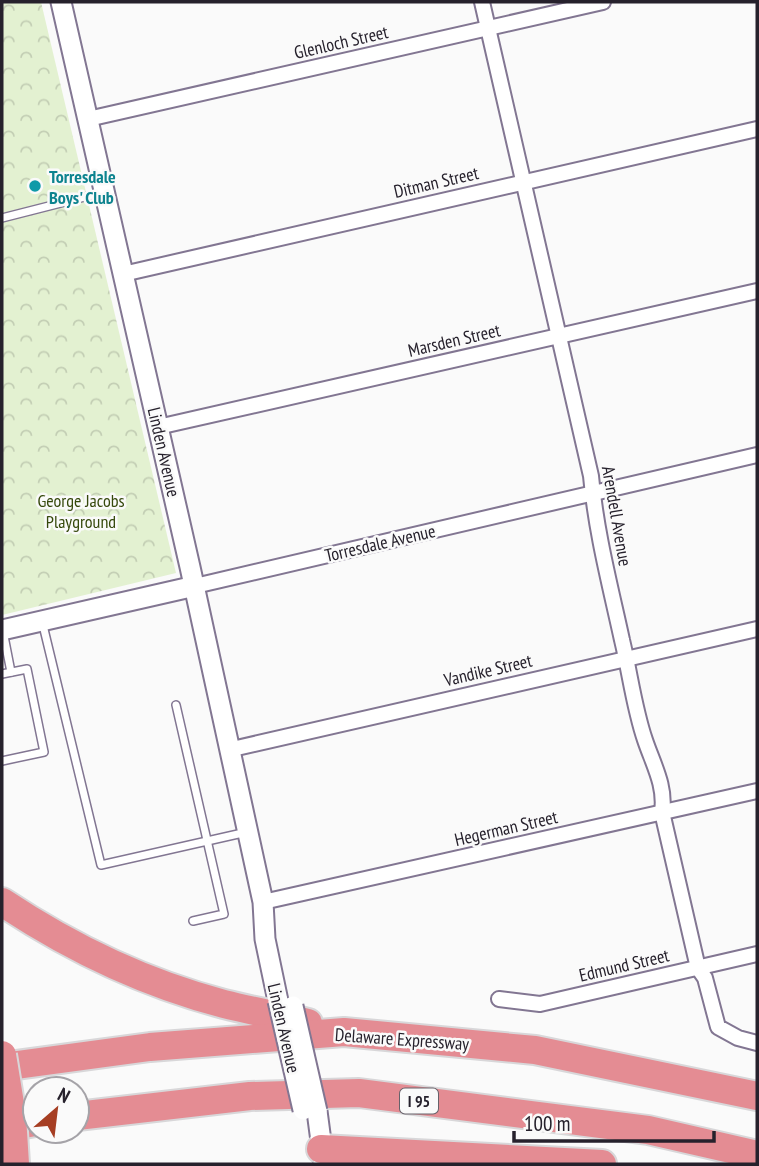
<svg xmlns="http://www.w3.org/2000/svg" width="759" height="1166" viewBox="0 0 759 1166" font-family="'PT Sans Narrow',sans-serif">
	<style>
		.park { fill: url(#park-crowns) }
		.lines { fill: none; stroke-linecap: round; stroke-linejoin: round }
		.service-casing { stroke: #827692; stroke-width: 10 }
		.minor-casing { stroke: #827692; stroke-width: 18 }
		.tertiary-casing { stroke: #827692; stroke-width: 23 }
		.motorway-casing { stroke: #d8d7d9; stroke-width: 32 }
		.service { stroke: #fff; stroke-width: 7 }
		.minor { stroke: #fff; stroke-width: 14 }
		.tertiary { stroke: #fff; stroke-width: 19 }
		.motorway { stroke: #e48c93; stroke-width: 28 }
		.tertiary-bridge-casing { stroke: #827692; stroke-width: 23; stroke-linecap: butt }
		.motorway-bridge-casing { stroke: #d8d7d9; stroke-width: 32; stroke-linecap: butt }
		.tertiary-bridge { stroke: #fff; stroke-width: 19 }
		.motorway-bridge { stroke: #e48c93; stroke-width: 28 }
		.culture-dot { fill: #0f9aa8; stroke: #fafafa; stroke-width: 2.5 }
		.labels { text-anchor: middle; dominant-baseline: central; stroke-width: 5; stroke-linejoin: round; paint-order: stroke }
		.shield { fill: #fafafa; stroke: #66626a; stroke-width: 2 }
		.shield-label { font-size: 16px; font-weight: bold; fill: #26212c }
		.street-label { font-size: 18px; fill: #26212c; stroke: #fafafa }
		.culture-label { font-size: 18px; font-weight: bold; fill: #0d838f; stroke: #fafafa; text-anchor: start }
		.park-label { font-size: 18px; fill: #35480b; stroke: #fafafa }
	</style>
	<defs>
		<pattern id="park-crowns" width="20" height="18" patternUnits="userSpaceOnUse" patternTransform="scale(1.75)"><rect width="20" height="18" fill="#e3f1d1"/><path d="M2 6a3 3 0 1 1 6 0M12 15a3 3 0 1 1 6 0" fill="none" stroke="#c3ceb4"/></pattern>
	</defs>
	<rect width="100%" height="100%" fill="#fafafa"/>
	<path class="park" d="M2,2H41L176,573L2,615Z"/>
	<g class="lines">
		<defs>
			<g id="service">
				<path d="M2,218L104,192"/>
				<path d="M42,621L101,865L247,832"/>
				<path d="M3,631L11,672"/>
				<path d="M2,674L27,669L44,752L2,761"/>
				<path d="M176,705L224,914L193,921"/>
			</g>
			<g id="minor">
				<path d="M482,2L591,476C596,532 610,585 622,640C630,673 634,708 645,740C653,764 666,786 662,812L698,968L705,978L718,1027L738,1038L757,1043"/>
				<path d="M88,119L603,2"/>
				<path d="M123,274L757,129"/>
				<path d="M158,427L757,291"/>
				<path d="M195,586L757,455"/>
				<path d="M228,750L757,629"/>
				<path d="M263,902L757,791"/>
				<path d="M499,999L540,1004L757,954"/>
			</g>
			<g id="tertiary">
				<path d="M61,2L190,567L263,902L265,939L278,1001"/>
				<path d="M2,630L195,586"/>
				<path d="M317,1111L324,1164"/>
			</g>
			<g id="motorway">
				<path d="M2,902C71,948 144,983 224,1004C252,1011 280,1016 308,1023"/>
				<path d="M2,1067L150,1047L344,1032L535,1050L757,1096"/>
				<path d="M77,1116L250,1096L359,1093L648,1130L757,1155"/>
				<path d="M2,1128L35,1122"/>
				<path d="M321,1149L602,1164"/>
			</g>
		</defs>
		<use href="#service" class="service-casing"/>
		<use href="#minor" class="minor-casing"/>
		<use href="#tertiary" class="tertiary-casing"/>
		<use href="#motorway" class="motorway-casing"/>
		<use href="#service" class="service"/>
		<use href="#minor" class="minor"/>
		<use href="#tertiary" class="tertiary"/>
		<use href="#motorway" class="motorway"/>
		<defs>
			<g id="tertiary-bridge">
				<path d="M278,1001L303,1110"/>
				<path d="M293,1006L317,1111"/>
			</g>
			<path id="motorway-bridge" d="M2,1055L12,1116L15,1164"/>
		</defs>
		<use href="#tertiary-bridge" class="tertiary-bridge-casing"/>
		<use href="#motorway-bridge" class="motorway-bridge-casing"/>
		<use href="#tertiary-bridge" class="tertiary-bridge"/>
		<use href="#motorway-bridge" class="motorway-bridge"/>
	</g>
	<circle class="culture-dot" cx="35" cy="186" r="7"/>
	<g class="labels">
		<rect class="shield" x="400" y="1088.5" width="38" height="25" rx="5"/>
		<g class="shield-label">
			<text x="419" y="1101">I 95</text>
		</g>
		<g class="street-label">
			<text transform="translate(341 42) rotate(-13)">Glenloch Street</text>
			<text transform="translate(436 182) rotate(-13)">Ditman Street</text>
			<text transform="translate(454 340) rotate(-13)">Marsden Street</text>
			<text transform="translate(164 452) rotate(77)">Linden Avenue</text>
			<text transform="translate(617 516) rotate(80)">Arendell Avenue</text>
			<text transform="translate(380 543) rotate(-13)">Torresdale Avenue</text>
			<text transform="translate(488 670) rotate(-13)">Vandike Street</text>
			<text transform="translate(506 828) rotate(-13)">Hegerman Street</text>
			<text transform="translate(624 965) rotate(-13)">Edmund Street</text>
			<text transform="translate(284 1028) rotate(77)">Linden Avenue</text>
			<text transform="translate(402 1039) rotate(4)">Delaware Expressway</text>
		</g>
		<g class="culture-label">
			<text x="49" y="176">Torresdale<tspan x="49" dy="21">Boys' Club</tspan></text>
		</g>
		<g class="park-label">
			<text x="81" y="500">George Jacobs<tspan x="81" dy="21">Playground</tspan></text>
		</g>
	</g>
	<rect width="759" height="1166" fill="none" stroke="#26212c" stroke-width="7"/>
	<g transform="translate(56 1110) rotate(28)"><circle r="33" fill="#fafafa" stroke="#a5a3a8" stroke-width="2"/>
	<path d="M0-5L12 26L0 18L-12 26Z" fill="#a63e23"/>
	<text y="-10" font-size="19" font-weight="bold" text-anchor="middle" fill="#26212c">N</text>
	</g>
	<path d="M514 1131v10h200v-10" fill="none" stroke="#26212c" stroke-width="3.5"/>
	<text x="524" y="1131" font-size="21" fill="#26212c" stroke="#fafafa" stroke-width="5" paint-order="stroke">100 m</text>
</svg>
